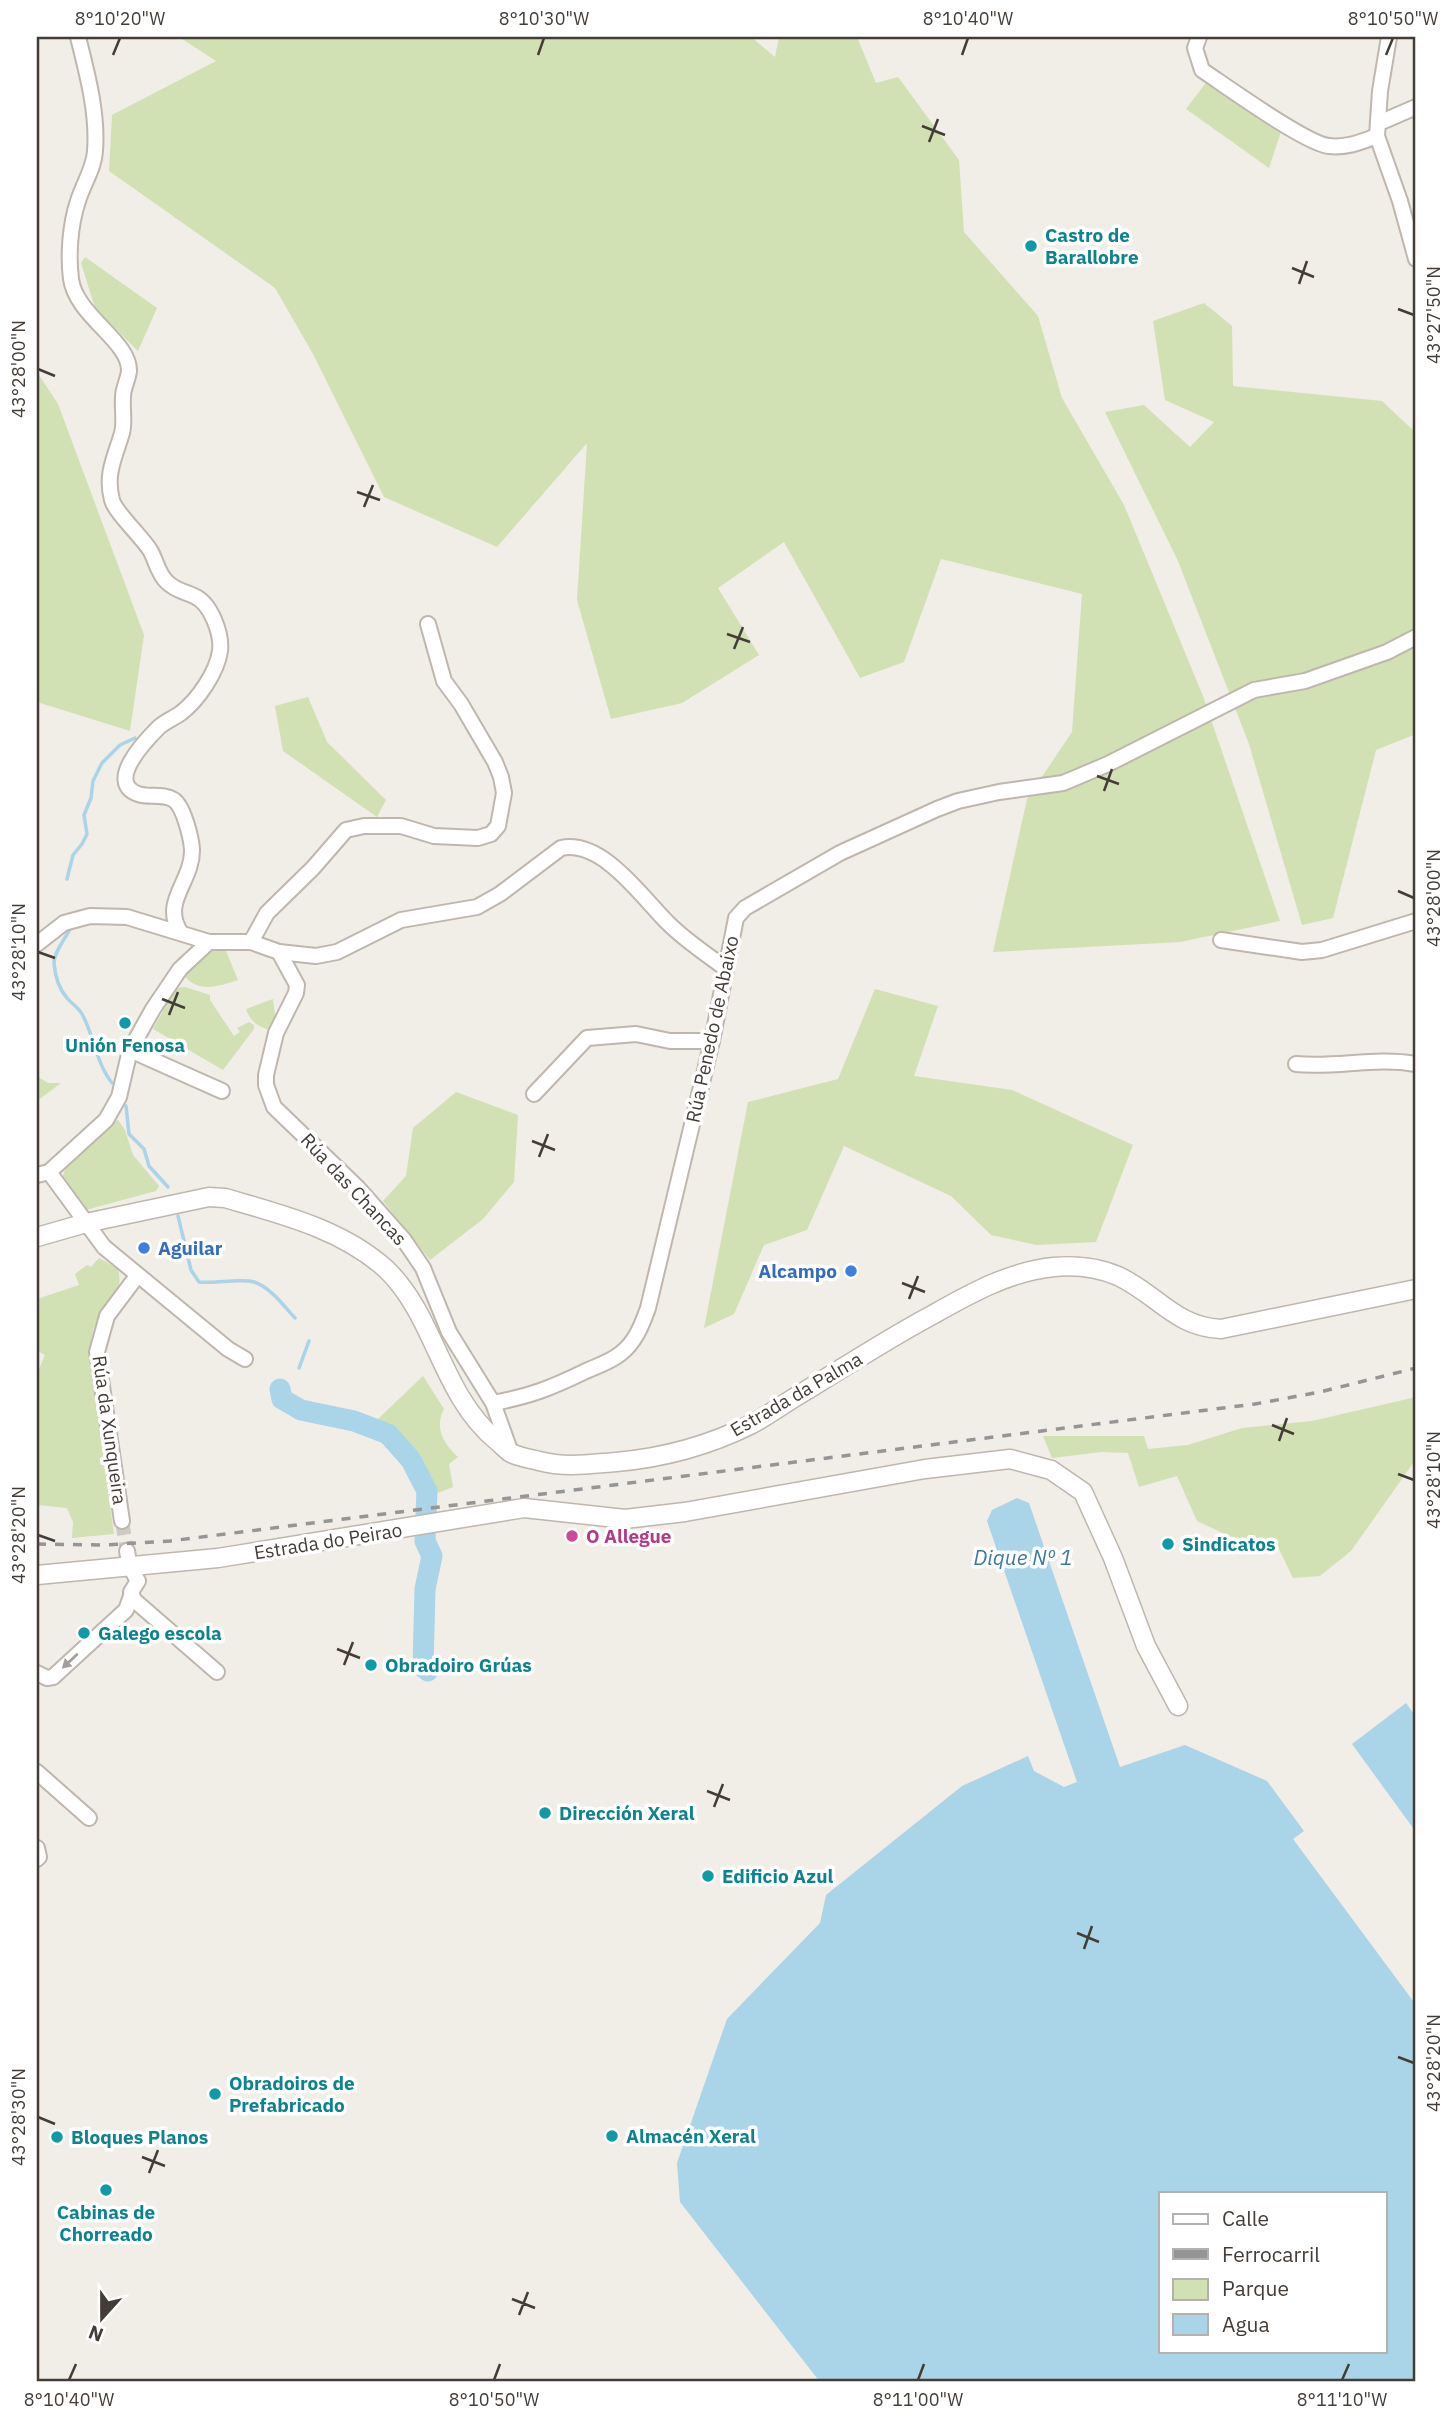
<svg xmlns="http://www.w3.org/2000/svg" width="1453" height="2419" viewBox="0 0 1453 2419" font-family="'IBM Plex Sans',sans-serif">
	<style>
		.green { fill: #d1e1b4 }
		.water { fill: #aad4e8; fill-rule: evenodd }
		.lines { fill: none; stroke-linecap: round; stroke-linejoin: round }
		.stream { stroke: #aad4e8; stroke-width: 3.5 }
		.river { stroke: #aad4e8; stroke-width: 21 }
		.minor-tunnel { stroke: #cecac4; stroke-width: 14; stroke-dasharray: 14 7; stroke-linecap: butt }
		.minor-casing { stroke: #bfb7ae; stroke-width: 18 }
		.tertiary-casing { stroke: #bfb7ae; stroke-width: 21 }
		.minor { stroke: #fff; stroke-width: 14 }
		.tertiary { stroke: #fff; stroke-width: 18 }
		.rail { stroke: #959595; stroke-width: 3.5; stroke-dasharray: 9 9; stroke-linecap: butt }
		.oneway { fill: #a29e9b }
		.ticks { fill: none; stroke: #443d37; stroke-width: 2.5 }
		.culture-dot { fill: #0f9aa8; stroke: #fff; stroke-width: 2.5 }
		.shop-dot { fill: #3f7fe0; stroke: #fff; stroke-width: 2.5 }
		.hotel-dot { fill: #d1479c; stroke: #fff; stroke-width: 2.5 }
		.labels { text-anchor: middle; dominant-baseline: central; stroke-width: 7; stroke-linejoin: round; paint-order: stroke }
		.culture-label { font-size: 19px; font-weight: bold; fill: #0d838f; stroke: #fff; text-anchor: start }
		.street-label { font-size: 19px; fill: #443d37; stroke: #fff }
		.shop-label { font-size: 19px; font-weight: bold; fill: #366cbe; stroke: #fff; text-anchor: start }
		.hotel-label { font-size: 19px; font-weight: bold; fill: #b23c85; stroke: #fff; text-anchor: start }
		.water-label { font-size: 21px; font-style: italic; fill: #3a7b9c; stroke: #fff }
		.neatline { fill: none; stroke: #443d37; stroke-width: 2.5 }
		.ticks-label { font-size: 18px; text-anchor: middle; fill: #443d37 }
	</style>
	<rect width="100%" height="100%" fill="#f1ede7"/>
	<g class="green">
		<path d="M179,37H751L775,57L779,37H857L876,83L898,77L959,160L964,232L1038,316L1062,398L1124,505L1203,696L1280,921L1180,942L993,952L1027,799L1072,732L1082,594L941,559L904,662L860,678L784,542L718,588L759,655L682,703L611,719L577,600L587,443L497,547L384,497L313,354L275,288L109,171L112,115L216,61Z"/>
		<path d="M1208,80L1282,129L1269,168L1186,109Z"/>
		<path d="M85,257L157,308L138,351L95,308L81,263Z"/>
		<path d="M1204,303L1232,326L1233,386L1382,401L1416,433V734L1376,750L1333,918L1302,925L1249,744L1178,561L1105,412L1144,405L1190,447L1214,422L1165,400L1153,321Z"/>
		<path d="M37,372L58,404L144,635L130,731L37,702Z"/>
		<path d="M308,697L327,742L386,800L377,817L283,751L275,706Z"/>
		<path d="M224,946L238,980C219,986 198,994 184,975L186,970L214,948Z"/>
		<path d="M185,987L210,995V1000L234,1036L240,1032L237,1028L249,1022L254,1025V1029L223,1070L153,1029L176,988Z"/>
		<path d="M875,989L938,1006L914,1076L1012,1090L1133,1145L1096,1242L1036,1245L991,1235L951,1196L844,1146L807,1230L764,1245L734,1314L704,1328L748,1102L838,1079Z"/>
		<path d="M273,999L276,1023L273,1031C259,1027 251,1023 246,1009Z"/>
		<path d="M37,1076L48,1083H61L37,1101Z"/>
		<path d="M456,1092L518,1115L514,1182L483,1219L430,1260L383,1201L406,1176L413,1128Z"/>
		<path d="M118,1120L125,1130L133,1155L159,1186L156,1191L82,1211L63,1176C69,1154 97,1130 118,1120Z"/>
		<path d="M99,1258L118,1269C124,1293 111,1296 100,1314C91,1329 90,1346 90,1363L114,1534L72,1538L73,1522L67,1508L37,1505V1374L45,1355L37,1351V1299L79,1285L75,1274L87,1265L91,1267Z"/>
		<path d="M423,1376L444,1409C434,1428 444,1444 458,1457L449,1464L453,1487L435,1494L410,1447L376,1421Z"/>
		<path d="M1416,1397V1459L1351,1551L1320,1576L1293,1578L1277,1545L1229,1536L1197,1521L1177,1476L1139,1487L1128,1453L1102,1452L1052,1458L1043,1436H1144L1148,1449L1188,1445L1242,1428L1312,1421Z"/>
	</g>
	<g class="water">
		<path d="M1017,1498L1029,1503L1120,1767L1185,1745L1267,1781L1304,1831L1293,1839L1416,2005V2382H820L680,2202L677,2163L727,2019L820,1923L826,1895L962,1786L1028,1756L1034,1771L1064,1787L1077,1782L987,1521L992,1510ZM1161,2193H1385V2351H1161Z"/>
		<path d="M1406,1703L1416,1717V1832L1352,1744Z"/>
	</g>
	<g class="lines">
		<g class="stream">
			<path d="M67,879L73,855L82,844L87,834L84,815L91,798L93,781L102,763L120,745L135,738"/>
			<path d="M70,929C65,939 54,952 54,963C55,975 59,989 67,998C72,1004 78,1007 82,1014C94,1035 96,1063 112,1083"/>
			<path d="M126,1106L129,1134L144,1149L149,1166L168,1187"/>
			<path d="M178,1216L191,1270L199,1282C215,1284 240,1278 254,1282C271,1288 283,1305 295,1318"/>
			<path d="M299,1368L309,1341"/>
		</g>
		<path class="river" d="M280,1389L282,1399L301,1410L354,1421L388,1434L411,1460L427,1491L425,1541L432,1556L425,1589L423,1667L428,1671"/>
		<path class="minor-tunnel" d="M122,1521L127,1551"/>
		<defs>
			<g id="minor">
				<path d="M78,37C87,73 98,113 95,151C94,169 83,184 78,201C70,225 68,255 71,279C76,316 130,341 129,371C128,380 123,388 123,397C122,409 125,422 122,433C115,457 105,474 112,500C115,512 141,536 150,550C156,560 158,574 167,582C176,591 184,591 194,596C211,603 222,634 220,651C217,672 198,700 181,713C174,718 166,721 159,727C146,740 105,782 138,794C149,798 163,793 174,800C184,807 191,838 192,849C193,882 160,902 181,933"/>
				<path d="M1199,37L1195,48L1202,70C1226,86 1306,144 1329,146C1347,148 1361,142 1377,136"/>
				<path d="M1389,37L1380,91L1377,136L1400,201L1416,259"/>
				<path d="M1379,123L1416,107"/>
				<path d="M1221,940L1302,952L1322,950L1416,921"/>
				<path d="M251,942L267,913L313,868L346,830L364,826H401L434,836L478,838L491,834L498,826L504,793L501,777L495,762L461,704L444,681L428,624"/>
				<path d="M37,944L64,923L90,916L127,917L209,942H251L279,952L316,956L337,952L401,920L477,907L500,894L561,848C603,839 643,899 669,924C685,940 706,954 725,968"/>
				<path d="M279,952L297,985L296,993L276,1033L266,1075V1085L274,1107L358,1188L404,1240L423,1268L449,1332L493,1403L511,1453"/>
				<path d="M130,1050L222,1091"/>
				<path d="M1296,1064C1337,1068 1374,1057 1416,1064"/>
				<path d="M534,1094L587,1038L636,1034L670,1041H712"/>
				<path d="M49,1172L104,1247L228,1349L245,1359"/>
				<path d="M37,1175L49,1172L106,1120L119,1097L130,1050L153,1009L180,969L209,942"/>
				<path d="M493,1403C531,1396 551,1388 586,1371C597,1366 610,1362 620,1354C635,1343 642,1325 648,1308L712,1041L736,918L745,908L840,853L937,809L958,801L999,792L1063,783L1108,764L1254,690L1305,681L1387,652L1416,637"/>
				<path d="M122,1521L97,1352L107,1316L137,1276"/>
				<path d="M127,1551L130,1567L138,1581L131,1592L134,1600L217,1672"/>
				<path d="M37,1673L47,1678L53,1677L126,1610L131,1596"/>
				<path d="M37,1772L89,1818"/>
				<path d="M37,1848L39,1857L37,1859"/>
			</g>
			<g id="tertiary">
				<path d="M37,1237L86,1223L209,1197L225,1198C280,1214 342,1229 386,1269C436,1317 441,1395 497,1441C502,1445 506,1450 511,1453C519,1457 531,1459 539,1461C565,1468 590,1464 616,1462C662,1458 710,1445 752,1424C769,1415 785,1403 802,1393C846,1366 889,1338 934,1314C971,1293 1011,1271 1054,1267C1075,1265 1099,1268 1118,1276C1157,1294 1175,1327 1221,1329L1416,1289"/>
				<path d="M37,1575L218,1558L524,1508L625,1519L685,1512L925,1469L1010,1459L1051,1470L1083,1492L1113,1558L1146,1646L1178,1706"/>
			</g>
		</defs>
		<use href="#minor" class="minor-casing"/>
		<use href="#tertiary" class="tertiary-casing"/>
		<use href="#minor" class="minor"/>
		<use href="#tertiary" class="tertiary"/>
		<path class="rail" d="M37,1544L104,1545L170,1541L1255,1404L1320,1392L1416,1368"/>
	</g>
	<defs><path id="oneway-solid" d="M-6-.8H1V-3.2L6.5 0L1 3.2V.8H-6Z" transform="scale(1.75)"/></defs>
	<use class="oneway" href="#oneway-solid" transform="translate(70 1661) rotate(137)"/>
	<path class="ticks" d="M113,55L120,38M538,55L544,38M962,55L968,38M1386,55L1393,38M922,126L945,135M929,142L938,119M1292,268L1314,277M1299,284L1307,261M1398,309L1414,315M38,369L55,376M357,492L380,500M364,507L373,485M727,634L750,642M734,649L743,627M1097,776L1119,784M1104,791L1112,769M1398,891L1414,898M38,952L55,958M162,999L185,1008M169,1015L178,992M532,1141L555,1150M539,1157L548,1134M902,1283L925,1292M909,1299L918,1276M1272,1425L1294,1434M1279,1441L1287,1418M1398,1474L1414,1480M38,1535L55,1541M337,1649L360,1658M344,1665L353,1642M707,1791L730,1800M714,1807L723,1784M1077,1933L1099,1942M1084,1949L1092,1926M1398,2057L1414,2063M38,2117L55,2124M142,2157L165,2166M149,2173L158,2150M512,2299L535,2308M519,2315L528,2292M69,2380L76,2364M494,2380L500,2364M918,2380L924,2364M1342,2380L1349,2364"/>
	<g class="culture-dot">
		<circle cx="1031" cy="246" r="7"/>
		<circle cx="125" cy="1023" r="7"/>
		<circle cx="1168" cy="1544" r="7"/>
		<circle cx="84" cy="1633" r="7"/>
		<circle cx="371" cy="1665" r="7"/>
		<circle cx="545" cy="1813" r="7"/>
		<circle cx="708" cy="1876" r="7"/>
		<circle cx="215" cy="2094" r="7"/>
		<circle cx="612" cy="2136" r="7"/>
		<circle cx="57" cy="2137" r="7"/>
		<circle cx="106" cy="2190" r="7"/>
	</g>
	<g class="shop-dot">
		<circle cx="144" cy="1248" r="7"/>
		<circle cx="851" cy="1271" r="7"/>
	</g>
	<circle class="hotel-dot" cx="572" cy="1536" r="7"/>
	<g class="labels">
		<g class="culture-label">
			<text x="1045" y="235">Castro de<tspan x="1045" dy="22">Barallobre</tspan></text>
			<text x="125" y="1045" text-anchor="middle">Unión Fenosa</text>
			<text x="1182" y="1544">Sindicatos</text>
			<text x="98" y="1633">Galego escola</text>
			<text x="385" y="1665">Obradoiro Grúas</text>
			<text x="559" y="1813">Dirección Xeral</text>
			<text x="722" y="1876">Edificio Azul</text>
			<text x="229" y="2083">Obradoiros de<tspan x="229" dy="22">Prefabricado</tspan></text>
			<text x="626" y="2136">Almacén Xeral</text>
			<text x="71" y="2137">Bloques Planos</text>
			<text x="106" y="2212" text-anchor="middle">Cabinas de<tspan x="106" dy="22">Chorreado</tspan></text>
		</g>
		<g class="street-label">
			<text transform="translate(712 1029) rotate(-78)">Rúa Penedo de Abaixo</text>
			<text transform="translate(354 1189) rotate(47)">Rúa das Chancas</text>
			<text transform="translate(796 1394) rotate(-30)">Estrada da Palma</text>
			<text transform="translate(110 1430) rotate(82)">Rúa da Xunqueira</text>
			<text transform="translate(328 1541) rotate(-9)">Estrada do Peirao</text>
		</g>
		<g class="shop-label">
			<text x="158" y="1248">Aguilar</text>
			<text x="837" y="1271" text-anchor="end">Alcampo</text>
		</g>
		<g class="hotel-label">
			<text x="586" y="1536">O Allegue</text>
		</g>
		<g class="water-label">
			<text x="1023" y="1557">Dique Nº 1</text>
		</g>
	</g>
	<rect width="1453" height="2419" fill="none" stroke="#ffffff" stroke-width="77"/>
	<rect x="1159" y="2192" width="228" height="161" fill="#ffffff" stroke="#b4b1af" stroke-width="2"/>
	<rect x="1173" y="2214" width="35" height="10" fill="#ffffff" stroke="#b4b1af" stroke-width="2"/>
	<text x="1222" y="2226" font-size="21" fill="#443d37">Calle</text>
	<rect x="1173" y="2249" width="35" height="10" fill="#959595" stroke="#b4b1af" stroke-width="2"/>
	<text x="1222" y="2262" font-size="21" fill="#443d37">Ferrocarril</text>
	<rect x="1173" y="2279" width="35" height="21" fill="#d1e1b4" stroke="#b4b1af" stroke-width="2"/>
	<text x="1222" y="2296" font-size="21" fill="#443d37">Parque</text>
	<rect x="1173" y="2314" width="35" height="21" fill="#aad4e8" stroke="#b4b1af" stroke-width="2"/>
	<text x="1222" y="2332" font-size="21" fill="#443d37">Agua</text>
	<g transform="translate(102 2318) rotate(201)" stroke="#ffffff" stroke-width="5" paint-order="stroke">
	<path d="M0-5L12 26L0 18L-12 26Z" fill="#443d37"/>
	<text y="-10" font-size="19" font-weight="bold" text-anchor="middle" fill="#443d37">N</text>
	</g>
	<rect x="38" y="38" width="1376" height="2342" class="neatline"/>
	<g class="ticks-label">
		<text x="120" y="25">8°10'20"W</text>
		<text x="544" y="25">8°10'30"W</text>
		<text x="968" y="25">8°10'40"W</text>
		<text x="1393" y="25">8°10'50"W</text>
		<text transform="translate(1434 315) rotate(-90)" y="6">43°27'50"N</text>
		<text transform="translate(19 369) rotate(-90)" y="6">43°28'00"N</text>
		<text transform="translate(1434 898) rotate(-90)" y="6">43°28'00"N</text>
		<text transform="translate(19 952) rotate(-90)" y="6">43°28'10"N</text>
		<text transform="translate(1434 1480) rotate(-90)" y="6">43°28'10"N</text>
		<text transform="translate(19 1535) rotate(-90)" y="6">43°28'20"N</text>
		<text transform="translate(1434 2063) rotate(-90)" y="6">43°28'20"N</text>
		<text transform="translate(19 2117) rotate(-90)" y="6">43°28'30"N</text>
		<text x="69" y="2406">8°10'40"W</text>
		<text x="494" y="2406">8°10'50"W</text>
		<text x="918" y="2406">8°11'00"W</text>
		<text x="1342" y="2406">8°11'10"W</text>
	</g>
</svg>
